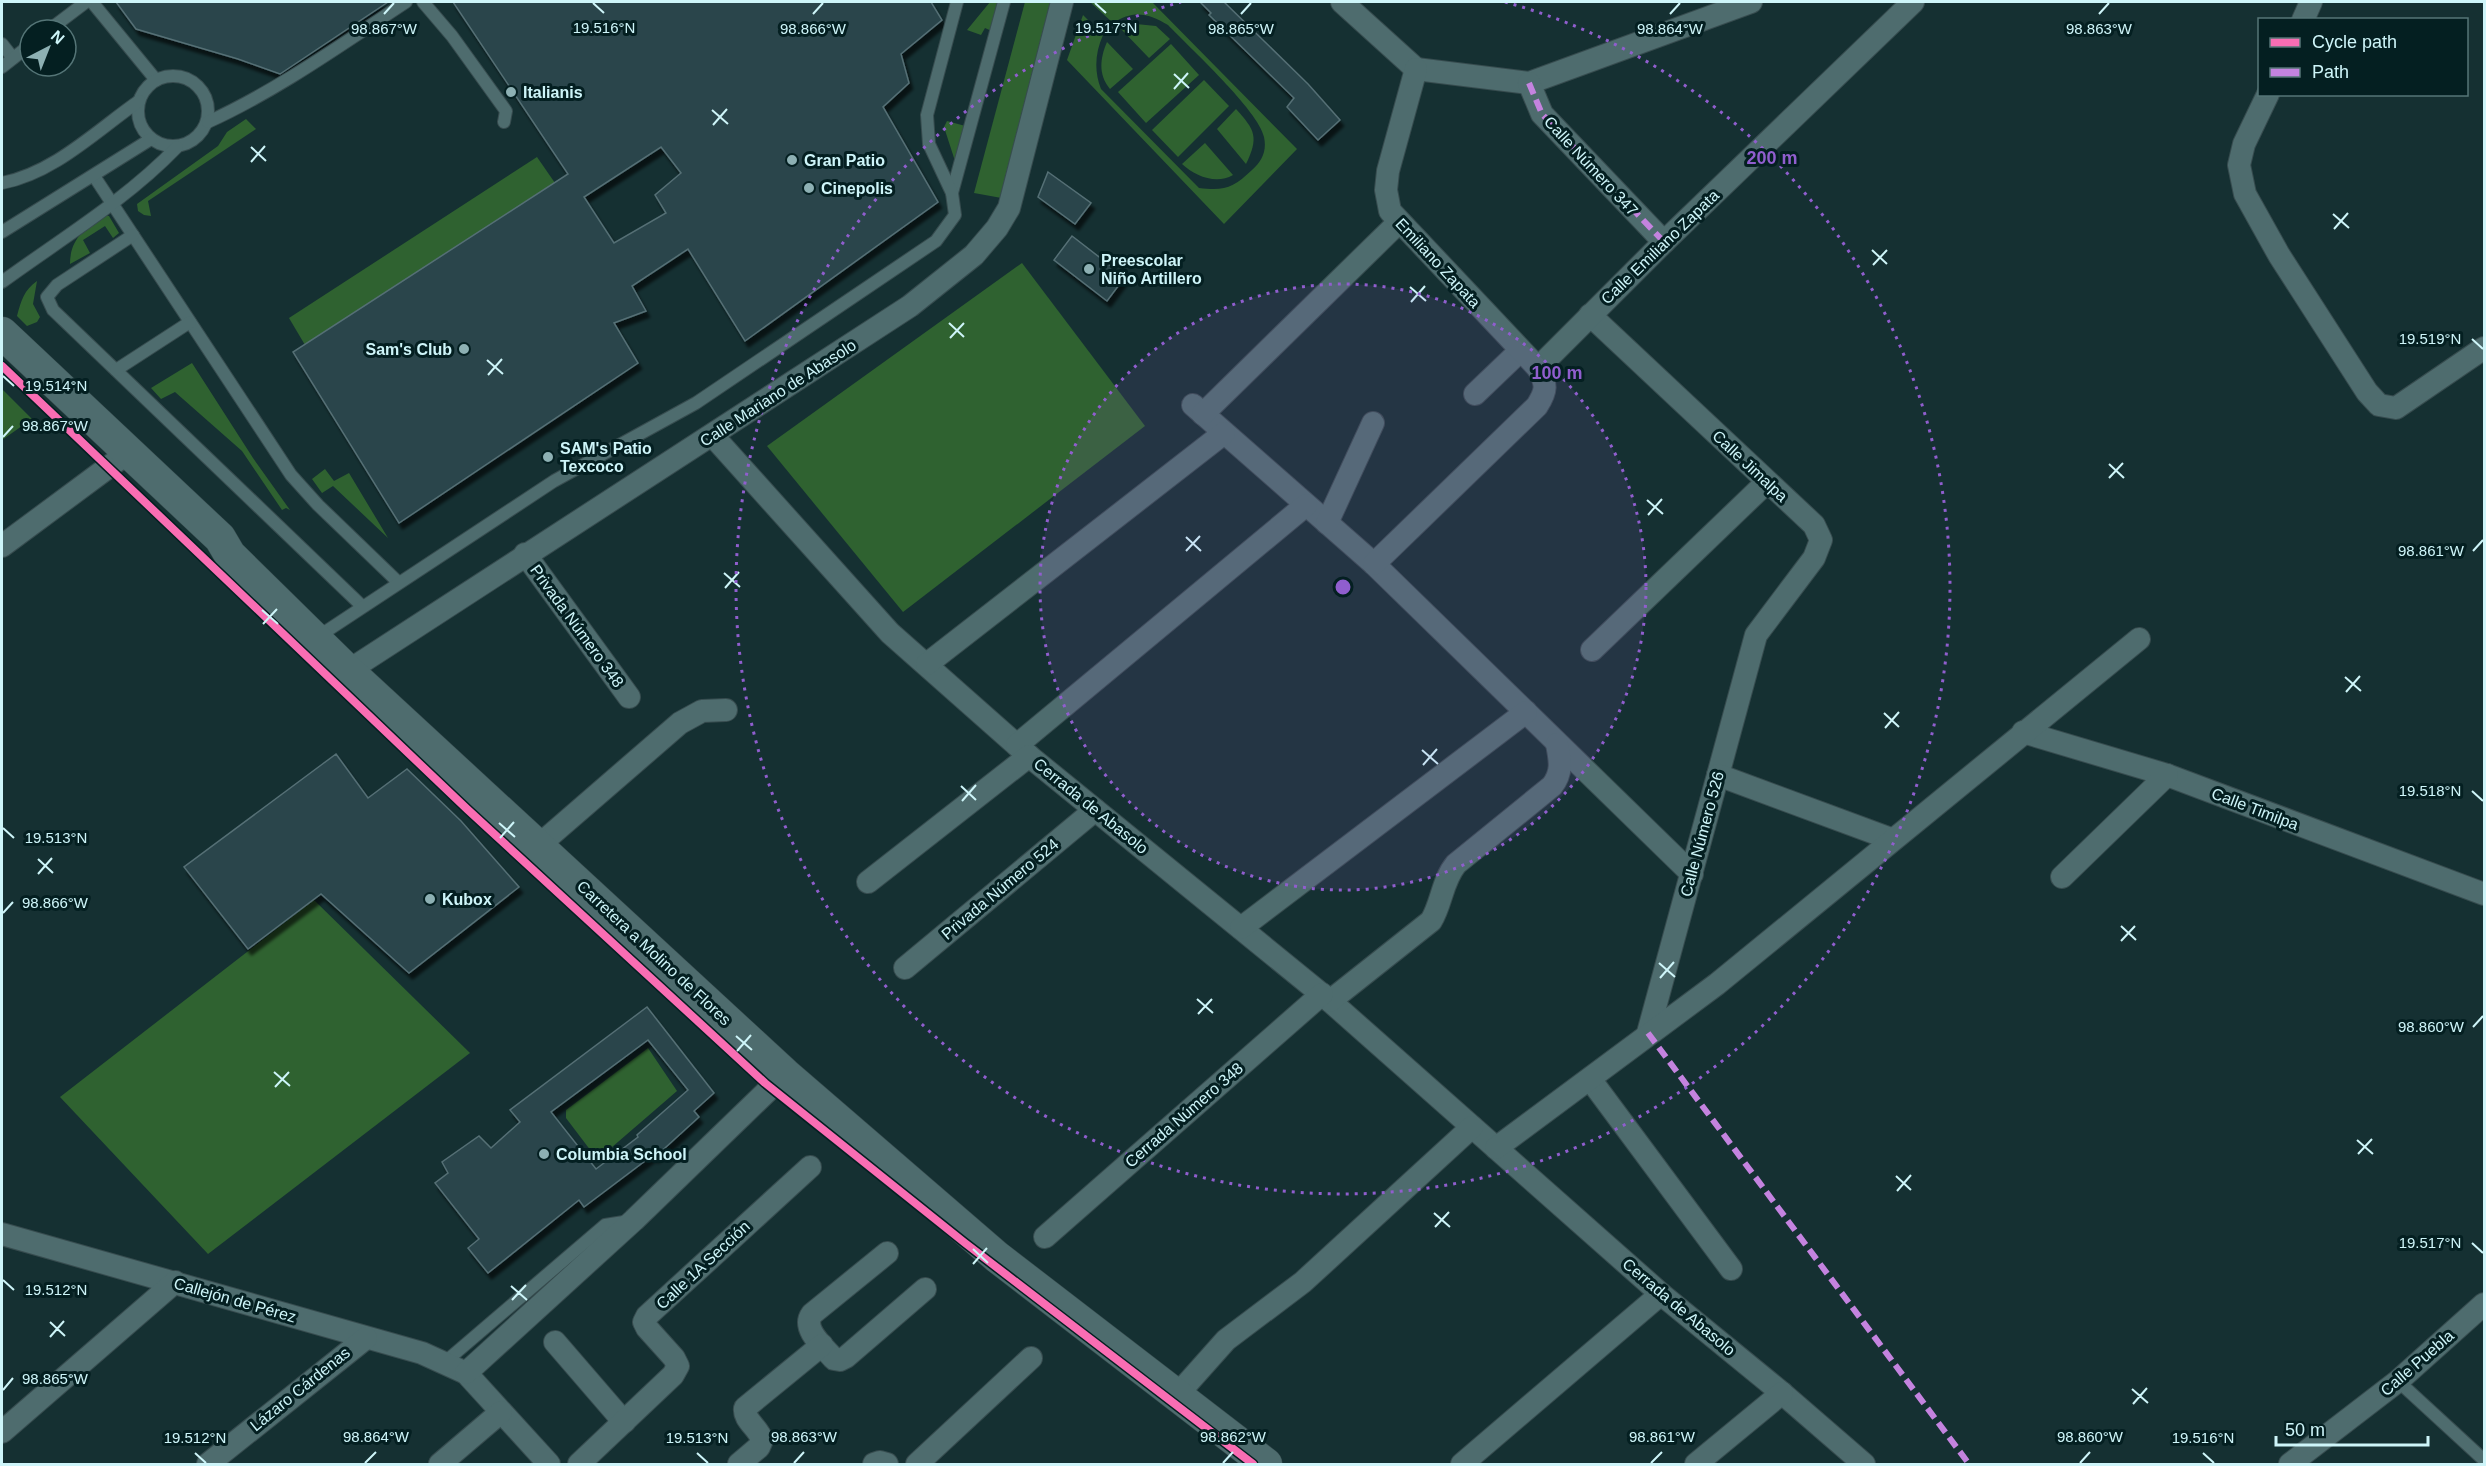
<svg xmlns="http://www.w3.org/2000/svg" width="2486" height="1466" viewBox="0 0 2486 1466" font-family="Helvetica,sans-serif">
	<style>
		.green { fill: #2f6230 }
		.building { fill: #29454b; stroke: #556f75; stroke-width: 1.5; fill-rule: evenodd; filter: url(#shadow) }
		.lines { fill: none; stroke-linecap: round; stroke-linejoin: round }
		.lane-casing { stroke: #374c4f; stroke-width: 14 }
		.street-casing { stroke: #374c4f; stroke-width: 24 }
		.secondary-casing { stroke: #374c4f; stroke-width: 33 }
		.lane { stroke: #4e6c6e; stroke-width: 12 }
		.street { stroke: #4e6c6e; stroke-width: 22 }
		.secondary { stroke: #4e6c6e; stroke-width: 32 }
		.quiet { stroke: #c483df; stroke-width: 6; stroke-dasharray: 12 6; stroke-linecap: butt }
		.cycleway-casing { stroke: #041f21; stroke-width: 11 }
		.cycleway { stroke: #f96db3; stroke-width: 8 }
		.ticks { fill: none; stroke: #cef5f9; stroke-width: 2 }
		.ring { fill: none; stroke: #905ece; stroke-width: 3; stroke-dasharray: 3 6 }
		.poi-dot { fill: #8db0b3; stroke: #041f21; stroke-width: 2 }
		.labels { text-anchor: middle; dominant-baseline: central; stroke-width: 6; stroke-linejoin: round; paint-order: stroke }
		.poi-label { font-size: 16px; font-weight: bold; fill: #cef5f9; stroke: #041f21; text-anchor: start }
		.street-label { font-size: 16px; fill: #cef5f9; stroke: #041f21 }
		.ticks-label { font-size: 15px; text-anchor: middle; fill: #cef5f9; stroke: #041f21; stroke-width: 6; stroke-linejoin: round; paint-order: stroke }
		.centre { fill: #905ece; stroke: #041f21; stroke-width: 3 }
		.ring-label { font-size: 18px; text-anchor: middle; font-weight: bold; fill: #905ece; stroke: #041f21; stroke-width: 6; stroke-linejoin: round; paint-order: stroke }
	</style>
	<defs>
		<filter id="shadow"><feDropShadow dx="3.5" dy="6" stdDeviation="1.5" flood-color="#0009"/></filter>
	</defs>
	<rect width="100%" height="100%" fill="#153032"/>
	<g class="green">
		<path d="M990,2H999L996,33L985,28L981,35L967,30Z"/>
		<path d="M1025,2H1059L1007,199L974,193Z"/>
		<path d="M1090,2H1152L1297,149L1224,224L1067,60L1083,15L1103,35C1095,53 1094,71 1101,89L1199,188C1225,191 1233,188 1252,170C1262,161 1267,151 1264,137C1259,111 1189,47 1168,25C1148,13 1133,10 1113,23Z"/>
		<path d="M1136,24L1156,26L1170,39L1149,58L1121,29Z"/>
		<path d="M1107,42L1133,69L1110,89C1098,75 1100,58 1107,42Z"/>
		<path d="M1171,44L1199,75L1146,123L1118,92Z"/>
		<path d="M1204,80L1229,106L1178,157L1152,130Z"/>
		<path d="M1236,109C1255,130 1259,137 1246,164L1217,129Z"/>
		<path d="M246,119L256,129L148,201L151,216L144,215L138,211L137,204L218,146L227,132Z"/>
		<path d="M947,121L969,127L955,161L944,127Z"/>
		<path d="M1205,143L1233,175C1216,185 1195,176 1182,164Z"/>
		<path d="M537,157L555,183L305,345L289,318Z"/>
		<path d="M102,215L109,216L119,233L113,238L105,226L83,240L90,253L70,264C70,239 85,229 102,215Z"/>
		<path d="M1022,263L1145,426L903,612L767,446Z"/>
		<path d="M37,281L33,304L40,317L37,322L27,326L17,316C21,301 24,290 37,281Z"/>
		<path d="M192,363L253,458L290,510L286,508L282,510L242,451L175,392L161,399L151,388Z"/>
		<path d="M2,389L32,419L2,440Z"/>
		<path d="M325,469L334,481L349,473L388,538L333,486L322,493L312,479Z"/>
		<path d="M314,900L470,1053L208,1254L60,1097Z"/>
		<path d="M648,1048L677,1091L604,1154L591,1151L566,1118V1110Z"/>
	</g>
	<g class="building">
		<path d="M116,2H388L280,74L238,59L136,29Z"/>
		<path d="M453,2H931L942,20L901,54L909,83L883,107L938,202L745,341L688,249L632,286L646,311L614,323L638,363L399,523L293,352L568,174ZM661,147L681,173L655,195L666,213L614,243L584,197Z"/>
		<path d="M1200,2H1224L1308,84L1340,120L1318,140L1287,107L1294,98L1209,15L1211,13Z"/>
		<path d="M1048,172L1091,203L1075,224L1038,197Z"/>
		<path d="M1072,236L1125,277L1107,301L1054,260Z"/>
		<path d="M336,754L368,798L407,769L461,821L519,887L409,973L321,894L248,949L184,867Z"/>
		<path d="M647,1007L714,1093L694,1111L699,1117L655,1157L653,1155L584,1207L579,1200L488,1273L468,1248L479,1239L435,1183L448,1173L442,1162L479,1136L491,1148L520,1122L510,1110ZM648,1040L688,1090L637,1135L638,1137L596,1169L551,1112Z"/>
	</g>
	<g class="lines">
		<defs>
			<g id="lane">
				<path d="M92,2L156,80"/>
				<path d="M423,2L452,36L506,111L504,122"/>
				<path d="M49,30L86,2"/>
				<path d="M2,44L13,58"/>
				<path d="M2,67L30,45"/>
				<circle cx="173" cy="111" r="35"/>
				<path d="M208,122C278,90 342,44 406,2"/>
				<path d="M94,176L291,475L318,505L398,582"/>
				<path d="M2,183C54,173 96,131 139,101"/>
				<path d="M952,193L1004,2"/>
				<path d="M2,232L151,139"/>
				<path d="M133,235L57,285L47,297L53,310L362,606"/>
				<path d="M2,282C61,239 126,200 177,147"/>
				<path d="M116,370L190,322"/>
				<path d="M316,638L554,481L696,403L936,241L955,215L952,193L929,144L927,115L957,2"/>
				<path d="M445,1362L605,1225L630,1221"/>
				<path d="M2398,1381L2484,1460"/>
			</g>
			<g id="street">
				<path d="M1342,2L1416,69"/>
				<path d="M2303,20L2311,2"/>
				<path d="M1416,69L1529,83L1751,2"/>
				<path d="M1529,83L1542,114L1664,242"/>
				<path d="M2268,94L2244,144L2239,165L2245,194L2279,255L2367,392L2379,405L2396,408L2484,348"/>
				<path d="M1590,315L1814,525L1821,540L1814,558L1756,635L1648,1033"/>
				<path d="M1538,368L1664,242L1913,2"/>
				<path d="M1475,394L1520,351"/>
				<path d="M1193,405L1374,564L1692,874"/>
				<path d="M1203,414L1399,222"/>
				<path d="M713,436L890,633L1029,756L1330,1001L1661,1294L1782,1393L1864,1464"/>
				<path d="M1327,523L1373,423"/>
				<path d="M2,546L118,460"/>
				<path d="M525,554L629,697"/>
				<path d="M1374,564L1537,406C1547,390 1547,385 1538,368L1390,211L1386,190L1388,171L1416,69"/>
				<path d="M1592,650L1767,482"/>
				<path d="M927,664L1224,433"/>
				<path d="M348,671L910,306L974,255L997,228L1009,208L1062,2"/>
				<path d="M2023,732L2167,775L2484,894"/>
				<path d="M1017,745L1306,505"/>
				<path d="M1718,775L1891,839"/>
				<path d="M538,846L680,723L702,711L726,710"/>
				<path d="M2062,877L2167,775"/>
				<path d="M868,882L1029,756"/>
				<path d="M1241,928L1526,712"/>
				<path d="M905,968L1095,810"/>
				<path d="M1330,1001L1431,921C1442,903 1442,881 1456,864L1552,786C1563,772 1560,760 1557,744"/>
				<path d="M1590,1079L1731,1269"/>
				<path d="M1496,1148L1717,984L2139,639"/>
				<path d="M2,1234L422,1353L466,1373L549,1464"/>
				<path d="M1045,1237L1322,994"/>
				<path d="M887,1253L812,1314C801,1329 824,1347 834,1359L840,1360L846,1357L925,1289"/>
				<path d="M555,1342L624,1422"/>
				<path d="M466,1373L634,1220L785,1074"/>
				<path d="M1177,1395L1226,1340L1303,1282L1472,1127"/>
				<path d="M2,1432L175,1282"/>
				<path d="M208,1464L366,1338"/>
				<path d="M440,1464L501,1412"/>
				<path d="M579,1464L673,1375L678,1366L674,1358L647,1328L644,1322L647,1316L810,1167"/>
				<path d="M739,1464L759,1447L762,1440C759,1428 743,1420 745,1408L822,1345"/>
				<path d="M874,1464L880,1462L887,1464"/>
				<path d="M917,1464L1031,1358"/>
				<path d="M1462,1464L1661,1294"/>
				<path d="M1696,1464L1782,1393"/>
				<path d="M2290,1464L2398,1381L2484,1304"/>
			</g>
			<path id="secondary" d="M2,333L220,538L230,555L348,671L785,1074L997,1257L1266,1464"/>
		</defs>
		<use href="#lane" class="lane-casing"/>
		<use href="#street" class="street-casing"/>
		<use href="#secondary" class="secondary-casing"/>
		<use href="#lane" class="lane"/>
		<use href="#street" class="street"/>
		<use href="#secondary" class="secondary"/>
		<g class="quiet">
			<path d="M1529,83L1542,114L1664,242"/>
			<path d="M1648,1033L1969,1464"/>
		</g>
		<defs>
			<path id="cycleway" d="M2,366L467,809L765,1083L965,1243L1253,1464"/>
		</defs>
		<use href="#cycleway" class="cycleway-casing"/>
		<use href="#cycleway" class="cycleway"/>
	</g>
	<path class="ticks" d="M593,3L604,13M1095,3L1106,13M384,14L394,3M813,14L823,3M1241,14L1251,3M1670,14L1680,3M2099,14L2109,3M1174,74L1189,88M1174,89L1188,73M712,110L728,124M713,125L727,109M251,147L266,161M251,162L265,146M2333,214L2349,228M2334,229L2348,213M1872,250L1887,264M1873,265L1887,250M1410,287L1426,301M1411,302L1425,286M949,323L964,337M950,338L964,323M2472,339L2483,349M487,360L503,374M488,375L502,359M3,376L14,386M3,437L13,426M2109,464L2124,478M2109,478L2123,463M1647,500L1663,514M1648,515L1662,499M1186,537L1201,551M1186,551L1200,536M2473,551L2483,540M724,573L740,587M725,588L739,572M262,610L278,624M263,624L277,609M2345,677L2361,691M2346,692L2360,676M1884,713L1899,727M1885,728L1899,712M1422,750L1438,764M1423,765L1437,749M961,786L976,800M2472,791L2483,801M962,801L976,785M499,823L515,837M3,828L14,838M500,838L514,822M38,859L53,873M38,874L52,858M3,913L13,902M2121,926L2136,940M2121,941L2135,926M1659,963L1675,977M1660,978L1674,962M1197,999L1213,1013M1198,1014L1212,999M2473,1027L2483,1016M736,1036L752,1050M737,1051L751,1035M274,1072L290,1086M275,1087L289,1072M2357,1140L2373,1154M2358,1154L2372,1139M1896,1176L1911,1190M1897,1191L1911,1175M1434,1213L1450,1227M1435,1227L1449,1212M2472,1243L2483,1253M973,1249L988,1263M973,1264L987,1248M3,1280L14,1290M511,1286L527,1300M512,1300L526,1285M50,1322L65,1336M50,1337L64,1321M2132,1389L2148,1403M3,1390L13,1378M2133,1404L2147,1388M195,1453L206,1463M697,1453L708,1463M2203,1453L2214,1463M365,1463L376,1452M794,1463L804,1452M1223,1463L1233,1452M1651,1463L1662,1452M2080,1463L2090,1452"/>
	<circle cx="1343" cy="587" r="303" fill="#905ece" fill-opacity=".12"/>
	<g class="ring">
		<circle cx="1343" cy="587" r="303"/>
		<path d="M1505 2A607 607 0 1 1 1181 2"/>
	</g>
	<g class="poi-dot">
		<circle cx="511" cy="92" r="6"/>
		<circle cx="792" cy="160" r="6"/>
		<circle cx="809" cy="188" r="6"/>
		<circle cx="1089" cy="269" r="6"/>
		<circle cx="464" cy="349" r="6"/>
		<circle cx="548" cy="457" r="6"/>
		<circle cx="430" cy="899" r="6"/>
		<circle cx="544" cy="1154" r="6"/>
	</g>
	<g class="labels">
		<g class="poi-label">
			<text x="523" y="92">Italianis</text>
			<text x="804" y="160">Gran Patio</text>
			<text x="821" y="188">Cinepolis</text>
			<text x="1101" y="260">Preescolar<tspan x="1101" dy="18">Niño Artillero</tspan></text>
			<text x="452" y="349" text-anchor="end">Sam's Club</text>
			<text x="560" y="448">SAM's Patio<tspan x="560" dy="18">Texcoco</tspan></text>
			<text x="442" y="899">Kubox</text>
			<text x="556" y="1154">Columbia School</text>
		</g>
		<g class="street-label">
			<text transform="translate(1591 166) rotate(47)">Calle Número 347</text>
			<text transform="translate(1660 247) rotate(-44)">Calle Emiliano Zapata</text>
			<text transform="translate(1438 263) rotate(47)">Emiliano Zapata</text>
			<text transform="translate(778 393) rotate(-33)">Calle Mariano de Abasolo</text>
			<text transform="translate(1750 466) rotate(43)">Calle Jimalpa</text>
			<text transform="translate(577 626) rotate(54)">Privada Número 348</text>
			<text transform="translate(1091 806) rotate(39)">Cerrada de Abasolo</text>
			<text transform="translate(2255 809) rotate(21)">Calle Timilpa</text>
			<text transform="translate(1702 834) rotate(-75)">Calle Número 526</text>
			<text transform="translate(1000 889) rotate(-40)">Privada Número 524</text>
			<text transform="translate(654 953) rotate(43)">Carretera a Molino de Flores</text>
			<text transform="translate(1184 1115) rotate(-41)">Cerrada Número 348</text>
			<text transform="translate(703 1265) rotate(-43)">Calle 1A Sección</text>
			<text transform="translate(235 1300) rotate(16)">Callejón de Pérez</text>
			<text transform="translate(1679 1307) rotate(40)">Cerrada de Abasolo</text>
			<text transform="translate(2417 1363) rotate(-41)">Calle Puebla</text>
			<text transform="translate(300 1389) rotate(-39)">Lázaro Cárdenas</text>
		</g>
	</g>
	<g class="ticks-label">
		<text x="604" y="33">19.516°N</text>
		<text x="1106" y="33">19.517°N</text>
		<text x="384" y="34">98.867°W</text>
		<text x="813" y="34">98.866°W</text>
		<text x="1241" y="34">98.865°W</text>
		<text x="1670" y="34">98.864°W</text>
		<text x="2099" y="34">98.863°W</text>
		<text x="2430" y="344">19.519°N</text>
		<text x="56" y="391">19.514°N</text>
		<text x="55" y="431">98.867°W</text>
		<text x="2431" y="556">98.861°W</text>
		<text x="2430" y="796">19.518°N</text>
		<text x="56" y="843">19.513°N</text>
		<text x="55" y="908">98.866°W</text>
		<text x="2431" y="1032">98.860°W</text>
		<text x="2430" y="1248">19.517°N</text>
		<text x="56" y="1295">19.512°N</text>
		<text x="55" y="1384">98.865°W</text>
		<text x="376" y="1442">98.864°W</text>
		<text x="804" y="1442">98.863°W</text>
		<text x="1233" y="1442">98.862°W</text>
		<text x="1662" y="1442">98.861°W</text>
		<text x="2090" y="1442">98.860°W</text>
		<text x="195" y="1443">19.512°N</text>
		<text x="697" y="1443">19.513°N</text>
		<text x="2203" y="1443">19.516°N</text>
	</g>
	<circle cx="1343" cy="587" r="9" class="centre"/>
	<g class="ring-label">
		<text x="1772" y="164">200 m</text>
		<text x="1557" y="379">100 m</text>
	</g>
	<rect width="2486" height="1466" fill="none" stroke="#cef5f9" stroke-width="6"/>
	<rect x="2258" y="18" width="210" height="78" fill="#041f21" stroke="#557577" stroke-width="1.5"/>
	<rect x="2270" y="38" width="30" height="9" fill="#f96db3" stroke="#557577" stroke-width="1.5"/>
	<text x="2312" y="48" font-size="18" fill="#cef5f9">Cycle path</text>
	<rect x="2270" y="68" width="30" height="9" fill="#c483df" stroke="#557577" stroke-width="1.5"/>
	<text x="2312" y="78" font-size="18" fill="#cef5f9">Path</text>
	<g transform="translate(48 48) rotate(42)"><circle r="28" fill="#041f21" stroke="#557577" stroke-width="1.5"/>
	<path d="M0-4.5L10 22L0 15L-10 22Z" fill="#8db0b3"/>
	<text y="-9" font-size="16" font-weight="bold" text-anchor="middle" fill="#cef5f9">N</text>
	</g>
	<path d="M2276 1436v9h152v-9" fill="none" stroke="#cef5f9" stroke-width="3"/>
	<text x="2285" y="1436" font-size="18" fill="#cef5f9" stroke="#041f21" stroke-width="4.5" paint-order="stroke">50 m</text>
</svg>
